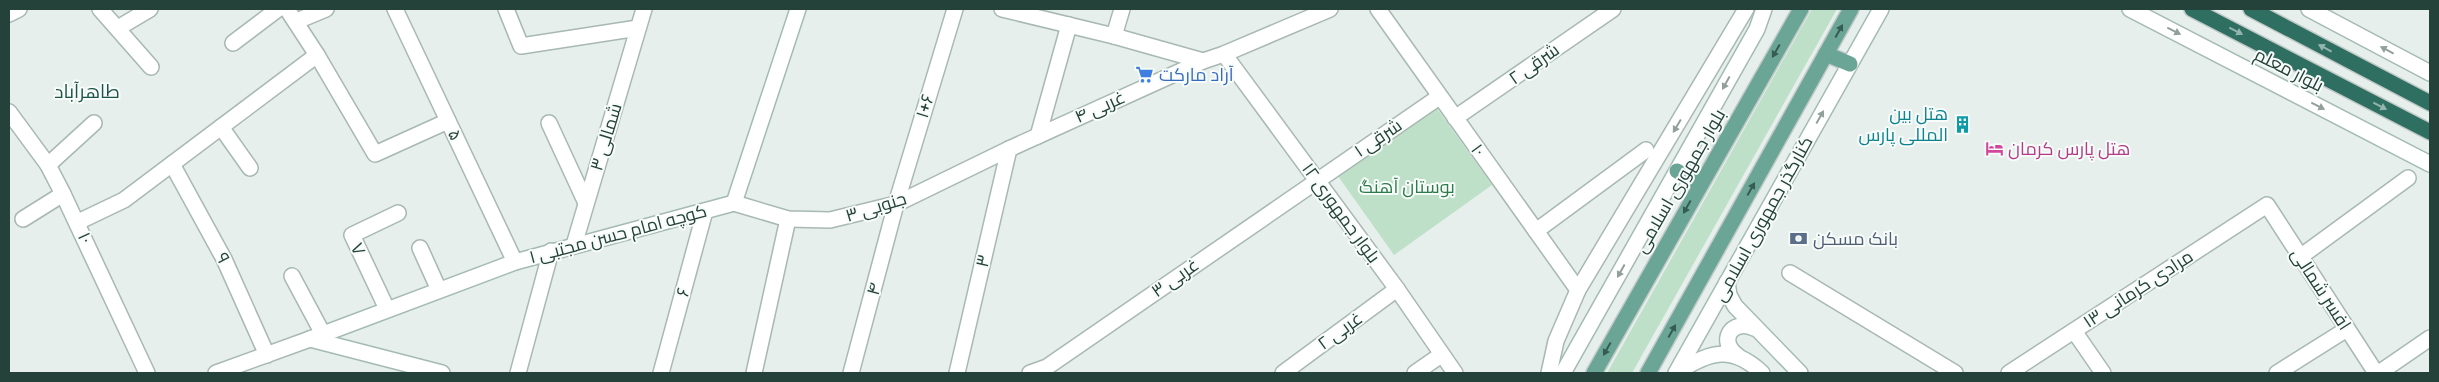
<svg xmlns="http://www.w3.org/2000/svg" width="2439" height="382" viewBox="0 0 2439 382" font-family="Signika,Cairo,sans-serif">
	<style>
		.green { fill: #bfe0c8 }
		.lines { fill: none; stroke-linecap: round; stroke-linejoin: round }
		.street-casing { stroke: #a8b8b2; stroke-width: 18 }
		.secondary-casing { stroke: #a4bbb3; stroke-width: 18 }
		.primary-casing { stroke: #c2cac8; stroke-width: 18 }
		.highway-casing { stroke: #c2cac8; stroke-width: 18 }
		.street { stroke: #fff; stroke-width: 15 }
		.secondary { stroke: #fff; stroke-width: 15 }
		.primary { stroke: #6aa596; stroke-width: 15 }
		.highway { stroke: #2f6f62; stroke-width: 15 }
		.oneway { fill: #365b51 }
		.oneway2 { fill: #92a09c }
		.oneway3 { fill: #93b5ae }
		.labels { text-anchor: middle; dominant-baseline: central; stroke-width: 4; stroke-linejoin: round; paint-order: stroke }
		.street-label { font-size: 18px; fill: #24423a; stroke: #f7fbf9 }
		.shop-label { font-size: 18px; fill: #366cbe; stroke: #f7fbf9; text-anchor: start }
		.culture-label { font-size: 18px; fill: #0d838f; stroke: #f7fbf9; text-anchor: end }
		.hotel-label { font-size: 18px; fill: #b23c85; stroke: #f7fbf9; text-anchor: start }
		.park-label { font-size: 18px; fill: #2d7a4b; stroke: #f7fbf9 }
		.service-label { font-size: 18px; fill: #4e5e75; stroke: #f7fbf9; text-anchor: start }
		.neighbourhood-label { font-size: 19px; fill: #1f5548; stroke: #f7fbf9 }
	</style>
	<rect width="100%" height="100%" fill="#e6efeb"/>
	<g class="green">
		<path d="M1812,9H1837L1632,373H1607Z"/>
		<path d="M1436,107L1492,185L1394,255L1338,176Z"/>
	</g>
	<g class="lines">
		<defs>
			<g id="street">
				<path d="M100,9L151,67"/>
				<path d="M287,9L317,55L375,154L448,121"/>
				<path d="M395,9L515,262"/>
				<path d="M506,9L521,46L638,28"/>
				<path d="M1002,9L1114,36L1203,61"/>
				<path d="M1378,9L1578,290"/>
				<path d="M9,14L19,9"/>
				<path d="M297,21L326,9"/>
				<path d="M118,28L150,9"/>
				<path d="M1114,36L1122,9"/>
				<path d="M233,43L278,9"/>
				<path d="M1224,54L1397,289L1455,373"/>
				<path d="M9,112L48,165L63,194L147,373"/>
				<path d="M1455,118L1613,9"/>
				<path d="M549,123L586,203"/>
				<path d="M221,127L250,168"/>
				<path d="M1038,136L1069,25"/>
				<path d="M172,164L224,259L267,355"/>
				<path d="M48,165L94,123"/>
				<path d="M734,203L788,219L830,220L896,204L1009,149L1203,61L1224,54L1330,9"/>
				<path d="M23,219L63,194"/>
				<path d="M78,222L124,200L317,55"/>
				<path d="M1536,231L1646,150"/>
				<path d="M574,245L644,9"/>
				<path d="M420,248L439,290"/>
				<path d="M2300,257L2408,178"/>
				<path d="M1790,273L1955,373"/>
				<path d="M292,276L323,334"/>
				<path d="M387,309L352,235L398,213"/>
				<path d="M2074,331L2103,373"/>
				<path d="M216,373L310,339"/>
				<path d="M518,373L551,251"/>
				<path d="M661,373L705,211"/>
				<path d="M754,373L788,219"/>
				<path d="M851,373L896,204L955,9"/>
				<path d="M957,373L1009,149"/>
				<path d="M1030,373L1047,367L1439,97"/>
				<path d="M1283,373L1397,289"/>
				<path d="M1415,373L1441,355"/>
				<path d="M1549,373L1556,341L1578,290L1746,9"/>
				<path d="M2009,373L2267,205L2376,373"/>
				<path d="M2277,373L2347,329"/>
				<path d="M2379,373L2430,338"/>
			</g>
			<g id="secondary">
				<path d="M2130,9L2430,164"/>
				<path d="M2309,9L2430,73"/>
				<path d="M1727,282L1729,295L1735,306L1800,373"/>
				<path d="M310,339L515,262L734,203L798,9"/>
				<path d="M310,339L442,373"/>
				<path d="M1738,356C1717,342 1731,318 1754,328"/>
				<path d="M1678,372C1710,351 1732,345 1762,373"/>
				<path d="M1563,373L1757,29L1764,9"/>
				<path d="M1676,373L1881,9"/>
			</g>
			<g id="primary">
				<path d="M1826,54L1850,64"/>
				<path d="M1677,171L1700,184"/>
				<path d="M1594,373L1801,9"/>
				<path d="M1648,373L1851,9"/>
			</g>
			<g id="highway">
				<path d="M2192,9L2430,132"/>
				<path d="M2251,9L2430,103"/>
			</g>
		</defs>
		<use href="#street" class="street-casing"/>
		<use href="#secondary" class="secondary-casing"/>
		<use href="#primary" class="primary-casing"/>
		<use href="#highway" class="highway-casing"/>
		<use href="#street" class="street"/>
		<use href="#secondary" class="secondary"/>
		<use href="#primary" class="primary"/>
		<use href="#highway" class="highway"/>
	</g>
	<defs><path id="oneway-solid" d="M-6-.8H1V-3.2L6.5 0L1 3.2V.8H-6Z" transform="scale(1.25)"/></defs>
	<g class="oneway">
		<use href="#oneway-solid" transform="translate(1839 31) rotate(-61)"/>
		<use href="#oneway-solid" transform="translate(1776 51) rotate(120)"/>
		<use href="#oneway-solid" transform="translate(1751 189) rotate(-61)"/>
		<use href="#oneway-solid" transform="translate(1687 207) rotate(119)"/>
		<use href="#oneway-solid" transform="translate(1672 331) rotate(-61)"/>
		<use href="#oneway-solid" transform="translate(1607 349) rotate(119)"/>
	</g>
	<g class="oneway2">
		<use href="#oneway-solid" transform="translate(2174 31) rotate(27)"/>
		<use href="#oneway-solid" transform="translate(2387 50) rotate(-152)"/>
		<use href="#oneway-solid" transform="translate(1726 83) rotate(119)"/>
		<use href="#oneway-solid" transform="translate(2318 106) rotate(27)"/>
		<use href="#oneway-solid" transform="translate(1820 117) rotate(-61)"/>
		<use href="#oneway-solid" transform="translate(1677 126) rotate(121)"/>
		<use href="#oneway-solid" transform="translate(1621 271) rotate(119)"/>
	</g>
	<g class="oneway3">
		<use href="#oneway-solid" transform="translate(2236 31) rotate(27)"/>
		<use href="#oneway-solid" transform="translate(2325 48) rotate(-152)"/>
		<use href="#oneway-solid" transform="translate(2380 106) rotate(27)"/>
	</g>
	<defs>
		<symbol id="supermarket-bare" viewBox="-9 -9 18 18"><path d="M-6-5.5h2.5l.6 2H6L4.5 2H-2.5L-4.4-4H-6ZM-1.5 3.2a1.3 1.3 0 1 0 .1 0ZM3 3.2a1.3 1.3 0 1 0 .1 0Z" fill="#3f7fe0" stroke="#f7fbf9" stroke-width="2.5" paint-order="stroke"/></symbol>
		<symbol id="building-bare" viewBox="-9 -9 18 18"><path d="M-4-6H4V6H1V3H-1V6H-4ZM-2.5-4.3h1.7v1.8h-1.7ZM.8-4.3h1.7v1.8H.8ZM-2.5-1h1.7V.8h-1.7ZM.8-1h1.7V.8H.8Z" fill="#0f9aa8" stroke="#f7fbf9" stroke-width="2.5" paint-order="stroke"/></symbol>
		<symbol id="hotel-bare" viewBox="-9 -9 18 18"><path d="M-6-4.5h1.5V1H6V5H4.5V3h-9V5H-6ZM-4 0a1.8 1.8 0 1 1 3.6 0ZM.5 0V-2.5h3Q6-2.5 6 0Z" fill="#d1479c" stroke="#f7fbf9" stroke-width="2.5" paint-order="stroke"/></symbol>
		<symbol id="bank-bare" viewBox="-9 -9 18 18"><path d="M-6-4H6V4H-6ZM0-2.3a2.3 2.3 0 1 0 0 4.6a2.3 2.3 0 1 0 0-4.6Z" fill="#5c6f8a" stroke="#f7fbf9" stroke-width="2.5" paint-order="stroke"/></symbol>
	</defs>
	<g fill-rule="evenodd">
		<use href="#supermarket-bare" x="1132" y="62" width="25" height="25"/>
		<use href="#building-bare" x="1950" y="112" width="25" height="25"/>
		<use href="#hotel-bare" x="1982" y="136" width="25" height="25"/>
		<use href="#bank-bare" x="1786" y="226" width="25" height="25"/>
	</g>
	<g class="labels">
		<g class="street-label">
			<text transform="translate(1534 64) rotate(-35)">۲ شرقی</text>
			<text transform="translate(2289 70) rotate(27)">بلوار معلم</text>
			<text transform="translate(925 106) rotate(-73)">۱+۶</text>
			<text transform="translate(1100 107) rotate(-24)">۴ غربی</text>
			<text transform="translate(455 135) rotate(65)">۵</text>
			<text transform="translate(606 137) rotate(-73)">۳ شمالی</text>
			<text transform="translate(1378 138) rotate(-34)">شرقی ۱</text>
			<text transform="translate(1478 150) rotate(54)">۱۰</text>
			<text transform="translate(1680 181) rotate(-60)">بلوار جمهوری اسلامی</text>
			<text transform="translate(876 207) rotate(-17)">۳ جنوبی</text>
			<text transform="translate(1341 213) rotate(54)">بلوار جمهوری ۱۲</text>
			<text transform="translate(1763 219) rotate(-61)">کنارگذر جمهوری اسلامی</text>
			<text transform="translate(618 234) rotate(-15)">کوچه امام حسن مجتبی ۱</text>
			<text transform="translate(85 238) rotate(66)">۱۰</text>
			<text transform="translate(358 249) rotate(65)">۷</text>
			<text transform="translate(223 258) rotate(63)">۹</text>
			<text transform="translate(983 261) rotate(-77)">۳</text>
			<text transform="translate(1175 278) rotate(-35)">۳ غربی</text>
			<text transform="translate(874 289) rotate(-75)">۴</text>
			<text transform="translate(2138 289) rotate(-33)">مرادی کرمانی ۱۳</text>
			<text transform="translate(2321 289) rotate(57)">افسر شمالی</text>
			<text transform="translate(683 292) rotate(-75)">۶</text>
			<text transform="translate(1340 331) rotate(-36)">۲ غربی</text>
		</g>
		<g class="shop-label">
			<text x="1159" y="75">آراد مارکت</text>
		</g>
		<g class="culture-label">
			<text x="1948" y="114">هتل بین<tspan x="1948" dy="21">المللی پارس</tspan></text>
		</g>
		<g class="hotel-label">
			<text x="2008" y="149">هتل پارس کرمان</text>
		</g>
		<g class="park-label">
			<text x="1407" y="187">بوستان آهنگ</text>
		</g>
		<g class="service-label">
			<text x="1813" y="239">بانک مسکن</text>
		</g>
		<g class="neighbourhood-label">
			<text x="87" y="92">طاهرآباد</text>
		</g>
	</g>
	<rect width="2439" height="382" fill="none" stroke="#24423a" stroke-width="20"/>
</svg>
